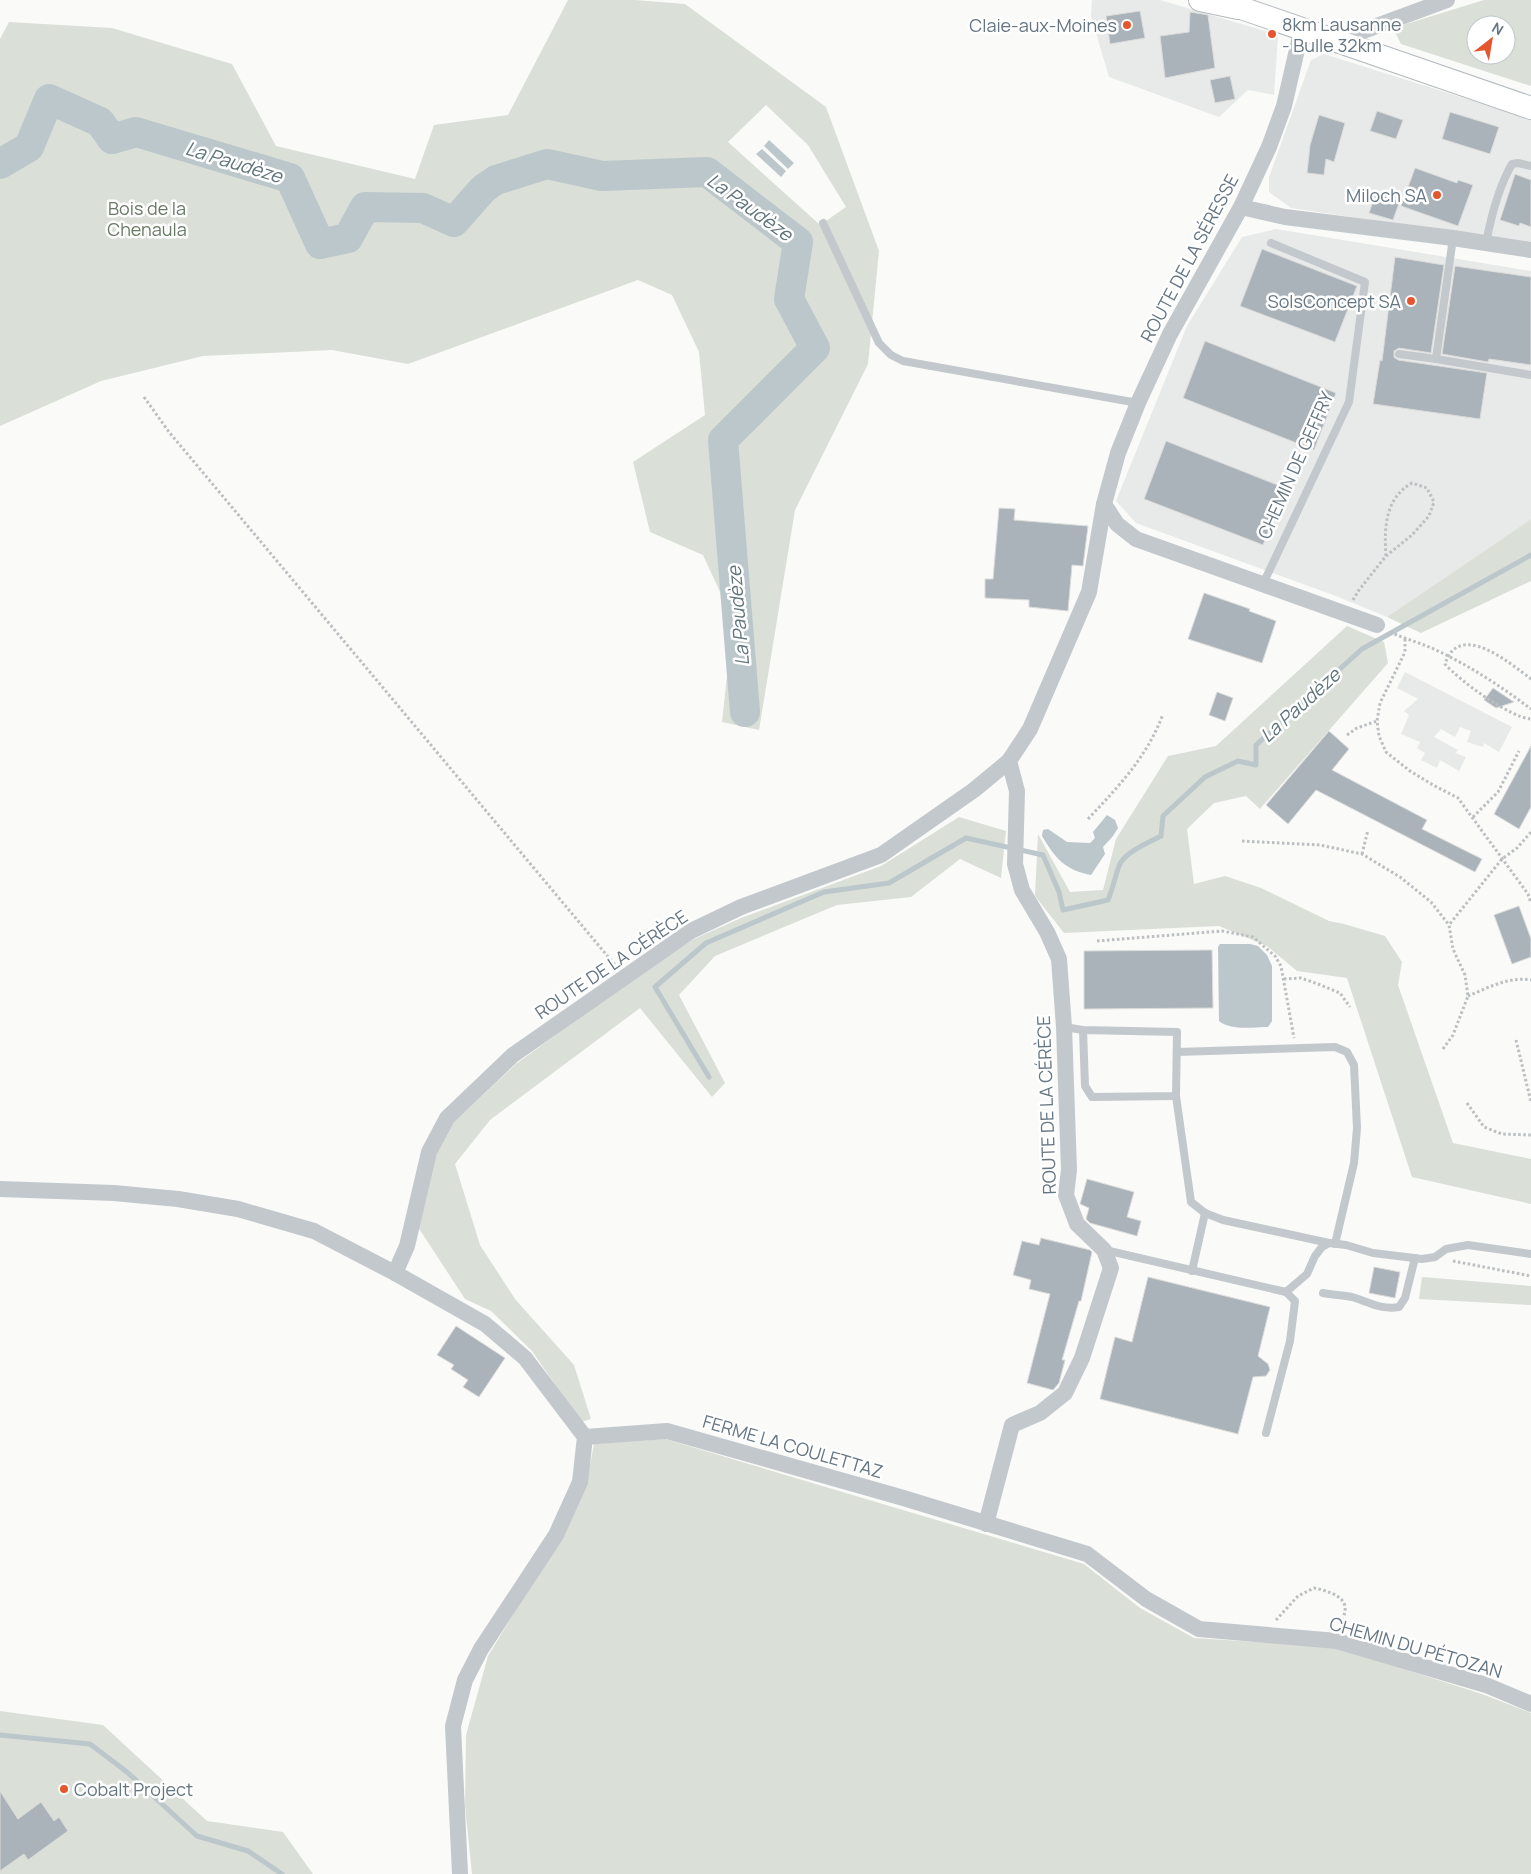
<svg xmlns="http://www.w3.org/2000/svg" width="1531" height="1874" viewBox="0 0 1531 1874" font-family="Manrope,sans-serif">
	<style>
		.built { fill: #e8e9e9 }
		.green { fill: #dadfd7; fill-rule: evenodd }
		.water { fill: #bbc7cb }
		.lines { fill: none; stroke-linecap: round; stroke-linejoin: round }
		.stream { stroke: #bbc7cb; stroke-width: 5 }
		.river { stroke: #bbc7cb; stroke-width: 30 }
		.building { fill: #aab3b9; stroke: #dcdcda }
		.secondary-casing { stroke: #b3babf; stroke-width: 24 }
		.path { stroke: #bbbfc2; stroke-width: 3; stroke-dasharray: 2.5 2.5; stroke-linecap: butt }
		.lane { stroke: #c3c8cc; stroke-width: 8 }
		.street { stroke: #c3c8cc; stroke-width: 16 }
		.secondary { stroke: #fff; stroke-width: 22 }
		.poi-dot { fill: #e4572e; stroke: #fff; stroke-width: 2 }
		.labels { text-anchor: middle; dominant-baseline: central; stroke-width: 5; stroke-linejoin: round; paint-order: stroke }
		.poi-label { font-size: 18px; fill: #657683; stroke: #fff; text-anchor: end }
		.park-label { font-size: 18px; fill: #687a64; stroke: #fff }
		.street-label { font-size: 18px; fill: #657683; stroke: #fff }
		.water-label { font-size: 19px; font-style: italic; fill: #60757c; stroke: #fff }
	</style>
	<rect width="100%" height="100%" fill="#fafaf8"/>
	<g class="built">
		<path d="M1092,0H1160L1275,34L1278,36L1274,95L1248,90L1219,117L1109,77L1091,16Z"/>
		<path d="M1324,54L1531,119V244L1291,208L1269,192V177L1311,60Z"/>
		<path d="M1276,229L1531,271V519L1387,617L1336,596L1136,523L1116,501L1187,326L1242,237Z"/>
		<path d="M1405,672L1512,727L1499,752L1484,743L1483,747L1467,742L1471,731L1460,727L1455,737L1441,729L1434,737L1458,750L1455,753L1466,757L1459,771L1440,760L1437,768L1421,760L1425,753L1417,748L1420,742L1401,734L1409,715L1404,711L1418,699L1397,688Z"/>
	</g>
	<g class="green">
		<path d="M568,0H635L685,4L826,107L879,251L868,364L795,510L759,730L722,722L733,620L703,555L650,532L633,462L705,415L699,352L672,295L638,280L408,364L332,350L203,356L101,381L0,426V39L9,22L112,28L232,64L276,146L415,179L434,125L508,115ZM766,105L808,145L846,207L823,223L819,224L728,142Z"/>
		<path d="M1484,0H1531V86L1401,44L1393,28ZM1476,25H1506V55H1476Z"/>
		<path d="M1531,519V581L1421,633L1387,617Z"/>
		<path d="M1347,626L1384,642L1388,663L1260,809L1246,796L1214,803L1187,829L1194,884L1225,876L1261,888L1329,921L1344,924L1385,936L1402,962L1398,985L1453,1143L1531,1159V1204L1412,1177L1347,978L1297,971L1267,946L1219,926L1064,933L1035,896L1038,834L1070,892L1103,890L1116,839L1168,756L1216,746Z"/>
		<path d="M959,817L1006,831L1001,878L960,859L911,897L837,905L715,956L679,995L725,1083L712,1097L640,1008L490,1120L455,1164L480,1245L515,1299L574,1365L591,1419L581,1422L532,1351L491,1311L465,1299L418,1227L435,1158L451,1125L516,1064L639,974L694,939L741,918L881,866Z"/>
		<path d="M1422,1277L1531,1286V1305L1419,1299Z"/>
		<path d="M665,1439L1084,1564L1140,1608L1194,1638L1335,1647L1482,1694L1531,1713V1874H472L465,1806L466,1735L488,1656L561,1536L586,1485L594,1444Z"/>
		<path d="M0,1711L103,1725L207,1821L283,1832L313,1874H0Z"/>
	</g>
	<g class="water">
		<path d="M769,140L794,163L788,169L764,146Z"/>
		<path d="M762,149L786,171L781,177L756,154Z"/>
		<path d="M1107,815L1115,820L1118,828L1113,836L1103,847L1105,854L1091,875C1065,870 1055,858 1042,836L1043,830L1048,829L1067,842L1090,843L1095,838L1093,832Z"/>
		<path d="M1220,944H1250L1258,946L1267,955L1272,966V1021L1268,1027C1252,1027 1232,1031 1219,1021L1218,947Z"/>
	</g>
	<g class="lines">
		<g class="stream">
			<path d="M709,1077L655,987L706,943L824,892L889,883L966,838L1043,855L1059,892L1063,910L1108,900C1113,888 1115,877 1119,866C1123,853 1149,842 1161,836L1163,816L1205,777L1238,761L1256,765V745L1362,649L1531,555"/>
			<path d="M0,1735L90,1744L127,1772L197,1836L248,1851L282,1874"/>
		</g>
		<path class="river" d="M0,164L29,147L49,99L100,122L112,139L136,132L290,178L320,244L348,238L365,207L423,208L454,222L483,189L496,180L547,164L602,176L707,172L798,242L789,299L815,348L723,440L745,712"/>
	</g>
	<g class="building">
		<path d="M1140,11L1145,38L1110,44L1106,16Z"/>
		<path d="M1190,12L1208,15L1215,68L1165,78L1160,36L1189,32Z"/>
		<path d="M1230,76L1235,99L1215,103L1210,80Z"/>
		<path d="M1377,111L1403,120L1396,139L1370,131Z"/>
		<path d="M1450,112L1499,127L1490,154L1442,139Z"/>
		<path d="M1319,115L1345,123L1334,162L1326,159L1324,175L1307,173L1310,145Z"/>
		<path d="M1415,168L1457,183L1458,180L1473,185L1458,226L1401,206Z"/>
		<path d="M1515,174L1531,180V227L1520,223L1519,226L1500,220Z"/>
		<path d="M1376,193L1400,201L1393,220L1369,213Z"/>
		<path d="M1262,249L1357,286L1335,342L1240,306Z"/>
		<path d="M1395,257L1444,265L1431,353L1399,348L1394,351V357L1398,360L1487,373L1480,419L1373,404L1380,360L1382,361Z"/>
		<path d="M1455,266L1531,277V365L1489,359L1488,362L1442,354Z"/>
		<path d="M1205,341L1336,393L1314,450L1183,398Z"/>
		<path d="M1166,441L1285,488L1263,545L1144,499Z"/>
		<path d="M999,508L1015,509L1014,520L1088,526L1083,566L1072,565L1068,611L1029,607V600L985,598V579H993Z"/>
		<path d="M1204,593L1250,609L1249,611L1276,621L1262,663L1188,639Z"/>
		<path d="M1493,688L1514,702L1496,708L1484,700Z"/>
		<path d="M1217,692L1233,698L1225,721L1209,715Z"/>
		<path d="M1329,731L1349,749L1332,770L1427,820L1422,829L1482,859L1475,872L1316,790L1288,824L1266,805Z"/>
		<path d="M1531,746V807L1519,829L1494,814Z"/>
		<path d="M1519,906L1531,939V957L1512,964L1494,915Z"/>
		<path d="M1212,950L1213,1008L1084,1009V951Z"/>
		<path d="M1087,1179L1134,1192L1127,1217L1141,1221L1137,1236L1090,1223L1086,1219L1089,1208L1080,1204Z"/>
		<path d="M1041,1238L1090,1250L1092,1252L1081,1301H1079L1062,1360H1065L1059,1383L1053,1390L1027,1383L1050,1294L1029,1289L1031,1280L1013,1275L1022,1241L1039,1245Z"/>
		<path d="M1374,1267L1400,1272L1395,1298L1369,1293Z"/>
		<path d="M1148,1277L1270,1307L1258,1356L1268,1364L1270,1370L1266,1376L1253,1377L1238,1434L1100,1399L1115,1337L1132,1342Z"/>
		<path d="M456,1326L505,1358L479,1397L463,1387L468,1380L451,1369L454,1365L437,1355Z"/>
		<path d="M0,1791L18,1819L41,1802L54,1821L59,1817L68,1831L28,1860L24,1854L0,1871Z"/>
	</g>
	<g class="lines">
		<defs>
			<g id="secondary">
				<path d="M1200,0L1238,8"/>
				<path d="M1223,0L1244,9L1531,108"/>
			</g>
		</defs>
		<use href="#secondary" class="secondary-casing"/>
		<g class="path">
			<path d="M144,397L169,432L615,965"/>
			<path d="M1353,600L1359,590L1386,556L1412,535L1429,516L1434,502L1427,488L1412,483C1385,498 1384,528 1386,556"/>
			<path d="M1390,632C1405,639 1421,643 1436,650C1470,666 1502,687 1531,709"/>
			<path d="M1405,639V652L1380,703L1377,721L1379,736L1386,752L1410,771L1433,785L1458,798L1528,894L1531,903"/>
			<path d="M1531,679C1510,663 1459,620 1445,664C1460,681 1509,717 1531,719"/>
			<path d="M1347,735L1357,728L1377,721"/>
			<path d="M1473,817L1498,792L1519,751"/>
			<path d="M1088,819C1119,786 1147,757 1163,714"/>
			<path d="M1242,841L1320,845L1362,854L1400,877L1431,902L1449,925"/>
			<path d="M1362,854L1368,830"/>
			<path d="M1097,941L1222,931L1253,937L1275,956L1281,966L1294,1038"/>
			<path d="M1284,979L1301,978L1318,984L1340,993L1350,1007"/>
			<path d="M1468,996C1487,988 1510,976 1531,980"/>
			<path d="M1516,1040L1531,1102"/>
			<path d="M1443,1049L1453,1035L1468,996L1465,975L1453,949L1449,925L1502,859L1517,848L1531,832"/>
			<path d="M1467,1103L1484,1127L1502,1134L1531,1135"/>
			<path d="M1453,1261L1531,1276"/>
			<path d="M1276,1620L1298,1596L1314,1588C1337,1593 1356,1601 1338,1626"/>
		</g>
		<g class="lane">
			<path d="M823,223L879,343L891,355L903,361L1138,403"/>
			<path d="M1486,243C1491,217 1498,188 1512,164L1518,163L1531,166"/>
			<path d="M1399,354L1436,359L1453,238"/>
			<path d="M1436,359L1531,375"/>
			<path d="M1263,584L1349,402L1365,282L1271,243"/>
			<path d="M1064,1027L1083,1030L1177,1032L1176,1096L1092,1097L1085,1086L1083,1030"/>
			<path d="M1177,1052L1335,1047L1347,1052L1354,1065L1357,1128L1354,1163L1335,1244"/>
			<path d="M1176,1096L1191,1202L1205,1213L1223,1220L1329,1243"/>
			<path d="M1105,1250L1286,1292L1307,1274L1315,1256L1322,1247L1329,1243L1346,1245L1373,1253L1422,1259L1435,1257L1446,1249L1468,1245L1531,1254"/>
			<path d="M1192,1271L1205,1213"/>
			<path d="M1323,1293C1333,1295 1343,1295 1352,1297C1369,1302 1381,1310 1399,1307L1405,1298L1415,1258"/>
			<path d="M1266,1433L1290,1341L1295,1301L1286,1292"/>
		</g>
		<g class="street">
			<path d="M1346,44L1355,34L1447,0"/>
			<path d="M1241,207L1285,217L1453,238L1531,250"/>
			<path d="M1104,504L1117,524L1136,539L1377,625"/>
			<path d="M0,1189L114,1193L178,1199L238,1209L314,1231L395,1273L485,1324L525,1358L585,1437L580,1482L556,1535L481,1649L465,1680L453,1726L460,1874"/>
			<path d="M395,1273L407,1246L429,1152L447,1118L513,1055L691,931L741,907L881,855L974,790L1009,761L1030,729L1089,592L1104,504L1118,453L1138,403L1170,334L1241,207L1269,147L1284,106L1302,28"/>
			<path d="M585,1437L667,1431L900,1497L1087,1554L1146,1599L1199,1629L1337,1641L1486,1685L1531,1704"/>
			<path d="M986,1524L1012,1425L1040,1413L1065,1393L1082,1358L1111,1268L1104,1250L1077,1224L1066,1195L1069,1170L1064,1027L1059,959L1047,932L1022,890L1015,864L1017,791L1009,761"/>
		</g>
		<use href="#secondary" class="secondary"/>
	</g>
	<g class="poi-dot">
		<circle cx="1127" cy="25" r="5"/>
		<circle cx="1272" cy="34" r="5"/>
		<circle cx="1437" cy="195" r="5"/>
		<circle cx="1411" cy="301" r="5"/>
		<circle cx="64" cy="1789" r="5"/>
	</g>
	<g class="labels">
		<g class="poi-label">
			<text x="1282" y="24" text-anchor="start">8km Lausanne<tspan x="1282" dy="21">- Bulle 32km</tspan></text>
			<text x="1117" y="25">Claie-aux-Moines</text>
			<text x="1427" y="195">Miloch SA</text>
			<text x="1401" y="301">SolsConcept SA</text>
			<text x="74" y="1789" text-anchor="start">Cobalt Project</text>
		</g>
		<g class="park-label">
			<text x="147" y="208">Bois de la<tspan x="147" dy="21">Chenaula</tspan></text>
		</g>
		<g class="street-label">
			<text transform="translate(1189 258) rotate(-62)">ROUTE DE LA SÉRESSE</text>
			<text transform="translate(1295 465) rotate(-66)">CHEMIN DE GEFFRY</text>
			<text transform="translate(611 964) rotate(-34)">ROUTE DE LA CÉRÈCE</text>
			<text transform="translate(1046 1105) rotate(-92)">ROUTE DE LA CÉRÈCE</text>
			<text transform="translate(793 1446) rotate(16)">FERME LA COULETTAZ</text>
			<text transform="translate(1416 1647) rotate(16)">CHEMIN DU PÉTOZAN</text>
		</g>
		<g class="water-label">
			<text transform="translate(234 162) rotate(17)">La Paudèze</text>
			<text transform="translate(750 207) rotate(36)">La Paudèze</text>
			<text transform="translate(738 616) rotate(-95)">La Paudèze</text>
			<text transform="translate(1300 705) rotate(-42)">La Paudèze</text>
		</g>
	</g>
	<g transform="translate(1491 40) rotate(31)"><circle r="24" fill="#ffffff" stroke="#c1c8cd"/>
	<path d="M0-4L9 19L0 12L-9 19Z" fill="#e4572e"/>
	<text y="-8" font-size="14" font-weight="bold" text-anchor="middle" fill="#657683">N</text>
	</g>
</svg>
